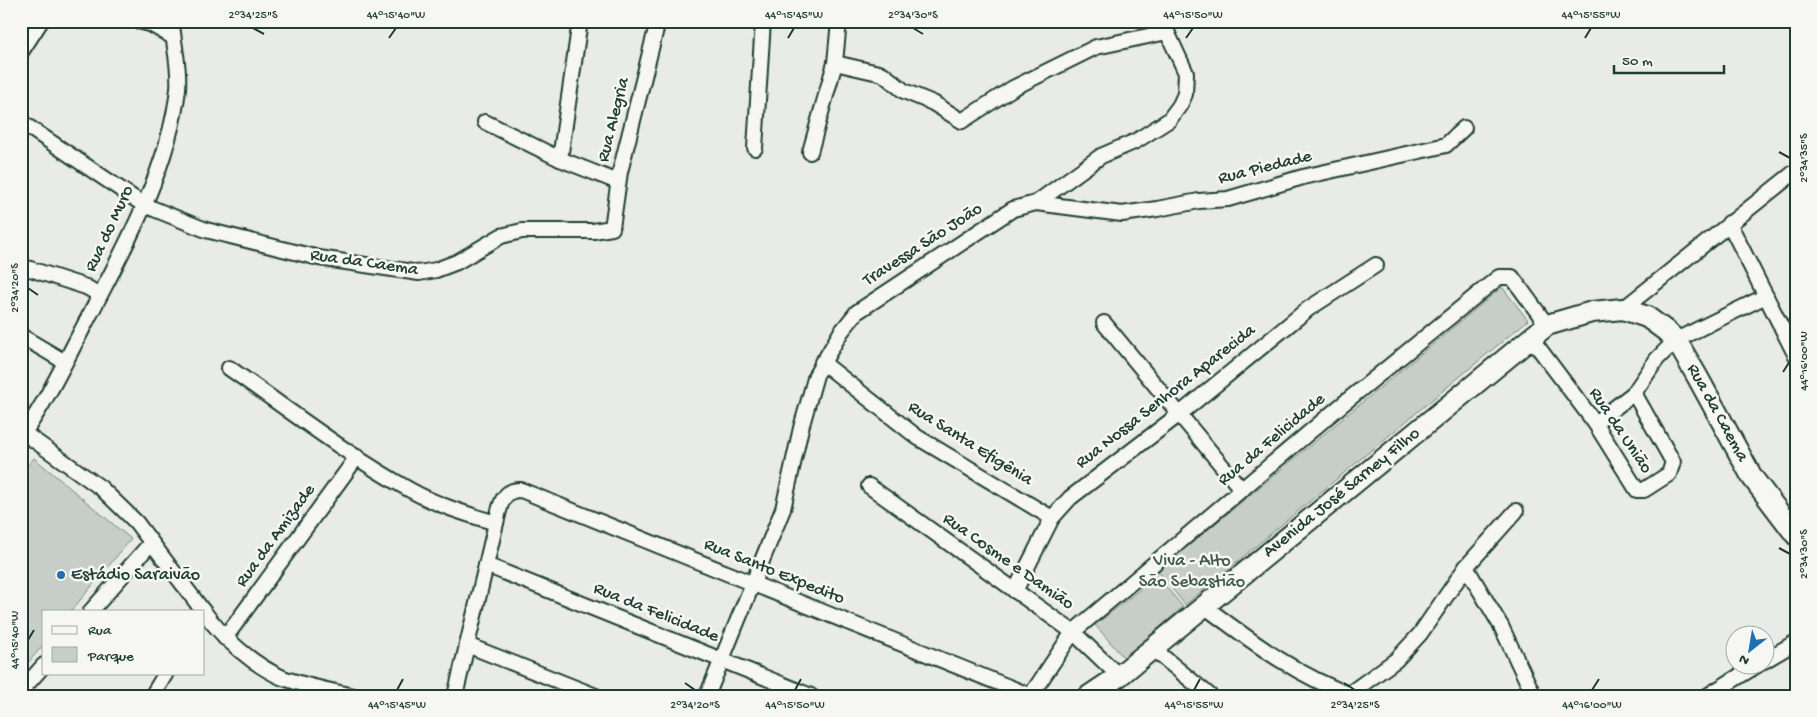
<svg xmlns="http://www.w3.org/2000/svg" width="1817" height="717" viewBox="0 0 1817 717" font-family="'Gochi Hand',sans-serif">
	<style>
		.green { fill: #c7cec9; stroke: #73867e }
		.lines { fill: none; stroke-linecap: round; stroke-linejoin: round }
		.street-casing { stroke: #1f3d34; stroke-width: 18 }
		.secondary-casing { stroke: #1f3d34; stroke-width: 24 }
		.street { stroke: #f6f6f2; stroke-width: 14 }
		.secondary { stroke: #f6f6f2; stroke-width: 20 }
		.ticks { fill: none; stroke: #1f3d34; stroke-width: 2 }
		.poi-dot { fill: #1f6fb2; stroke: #f6f6f2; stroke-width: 2 }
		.labels { text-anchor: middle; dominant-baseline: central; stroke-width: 5; stroke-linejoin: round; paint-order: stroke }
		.street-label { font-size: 18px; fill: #1f3d34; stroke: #f6f6f2 }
		.park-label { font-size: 18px; fill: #415a52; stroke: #f6f6f2 }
		.poi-label { font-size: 18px; fill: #1f3d34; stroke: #f6f6f2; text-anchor: start }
		.neatline { fill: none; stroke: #1f3d34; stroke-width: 2 }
		.ticks-label { font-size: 12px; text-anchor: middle; fill: #1f3d34 }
	</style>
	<rect width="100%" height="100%" fill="#e9ebe7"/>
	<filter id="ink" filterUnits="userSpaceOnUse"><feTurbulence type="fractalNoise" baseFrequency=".02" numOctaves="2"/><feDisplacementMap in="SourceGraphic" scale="10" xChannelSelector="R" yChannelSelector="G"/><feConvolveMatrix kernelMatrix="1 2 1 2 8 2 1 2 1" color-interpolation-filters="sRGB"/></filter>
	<g filter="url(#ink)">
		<g class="green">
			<path d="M1502,287L1528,320L1185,605L1158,571Z"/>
			<path d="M34,458L131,539L71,611H44V644L21,671V473Z"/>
			<path d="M1157,576L1183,607L1124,658L1095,625Z"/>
		</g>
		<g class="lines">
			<defs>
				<g id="street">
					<path d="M138,21L150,24L173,37"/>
					<path d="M21,52L41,21"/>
					<path d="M835,63L883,74L904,91L933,103L962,121L1013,88L1096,47L1167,32"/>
					<path d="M21,122L144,205L206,230L319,258L419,273L436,270L457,262L501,236L522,231H593L612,228L620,172L658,21"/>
					<path d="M485,122L560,159L618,182"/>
					<path d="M755,148L763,21"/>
					<path d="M810,152L835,63L839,21"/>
					<path d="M560,159L580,21"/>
					<path d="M1036,203L1122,214L1157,209L1199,201L1228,199L1303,177L1433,148L1446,145L1464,128"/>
					<path d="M1729,223L1796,356"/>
					<path d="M21,266L86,287L100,295"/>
					<path d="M1623,309L1796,171"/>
					<path d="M1104,323L1242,490"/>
					<path d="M21,336L65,362"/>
					<path d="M1531,338L1595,423L1637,490H1644L1669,474L1673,462L1634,393"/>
					<path d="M822,362L917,437L1052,518"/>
					<path d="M229,368C288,409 347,455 410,490C437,505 466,514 496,523"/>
					<path d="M1595,423L1634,393L1657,359L1676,340L1766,296"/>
					<path d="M24,433L101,488L136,522L203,611"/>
					<path d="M21,437C46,402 65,362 85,324C122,253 169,170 178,89C180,66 173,44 172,21"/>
					<path d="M869,486L1073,632L1119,676"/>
					<path d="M486,565L811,696"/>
					<path d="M1466,567L1501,626L1534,696"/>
					<path d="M1015,591L1052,518L1070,498L1181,413L1308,309L1376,265"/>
					<path d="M1204,606C1251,641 1298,677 1354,696"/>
					<path d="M91,611L151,543"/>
					<path d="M204,612C223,638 253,665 283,678C306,686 331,691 354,696"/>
					<path d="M225,638L357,457"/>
					<path d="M467,645L596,696"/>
					<path d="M1152,648L1210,696"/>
					<path d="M1764,661L1796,642"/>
					<path d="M21,691L44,665"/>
					<path d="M1349,694L1396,660L1420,634L1466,567L1516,511"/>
					<path d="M1031,695L1073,632L1338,408L1499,277H1512L1547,325"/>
					<path d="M152,696L166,673"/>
					<path d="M455,696L496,523C500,508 501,489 521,490L1031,696"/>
					<path d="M707,696L783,509L801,428L816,375L841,332L857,312L1013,209L1036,203L1101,156L1136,141L1169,120L1180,105L1185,94L1186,73L1162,21"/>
					<path d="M1707,696L1759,664"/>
				</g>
				<path id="secondary" d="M1089,696L1119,676L1547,325L1592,312L1623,309L1647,317L1666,331L1676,340L1697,376L1752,477L1796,535"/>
			</defs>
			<use href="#street" class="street-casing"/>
			<use href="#secondary" class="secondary-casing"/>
			<use href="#street" class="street"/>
			<use href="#secondary" class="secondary"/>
		</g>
	</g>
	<path class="ticks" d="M253,28L264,34M913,28L923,34M389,38L396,28M788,38L794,28M1186,38L1193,28M1585,38L1591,28M1779,152L1790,158M28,288L38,295M1783,372L1790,361M1779,548L1790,554M28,640L34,630M685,683L695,690M1344,683L1355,690M397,690L403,679M795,690L801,679M1194,690L1200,679M1592,690L1599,679"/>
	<circle class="poi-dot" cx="61" cy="575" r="5"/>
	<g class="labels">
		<g class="street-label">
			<text transform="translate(614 120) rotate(-76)">Rua Alegria</text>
			<text transform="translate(1265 168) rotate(-14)">Rua Piedade</text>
			<text transform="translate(110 229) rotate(-65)">Rua do Muro</text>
			<text transform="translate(923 245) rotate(-33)">Travessa São João</text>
			<text transform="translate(364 263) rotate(8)">Rua da Caema</text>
			<text transform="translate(1166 397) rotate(-38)">Rua Nossa Senhora Aparecida</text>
			<text transform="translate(1717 413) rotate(61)">Rua da Caema</text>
			<text transform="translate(1620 431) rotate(56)">Rua da União</text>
			<text transform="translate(1272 440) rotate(-40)">Rua da Felicidade</text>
			<text transform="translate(970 444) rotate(32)">Rua Santa Efigênia</text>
			<text transform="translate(1342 493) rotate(-39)">Avenida José Sarney Filho</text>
			<text transform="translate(276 536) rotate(-54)">Rua da Amizade</text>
			<text transform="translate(1008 562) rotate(35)">Rua Cosme e Damião</text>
			<text transform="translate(774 572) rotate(22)">Rua Santo Expedito</text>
			<text transform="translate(656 613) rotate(22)">Rua da Felicidade</text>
		</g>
		<g class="park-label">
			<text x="1192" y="561">Viva - Alto<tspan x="1192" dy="21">São Sebastião</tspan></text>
		</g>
		<g class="poi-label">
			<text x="71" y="575">Estádio Saraivão</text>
		</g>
	</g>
	<rect width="1817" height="717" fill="none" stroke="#f6f6f2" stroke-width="55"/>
	<rect x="42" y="610" width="162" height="65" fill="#f6f6f2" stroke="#a0aca6"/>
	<rect x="52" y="626" width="25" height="8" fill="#f6f6f2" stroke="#a0aca6"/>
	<text x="88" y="634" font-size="15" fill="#1f3d34">Rua</text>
	<rect x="52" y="647" width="25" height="15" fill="#c7cec9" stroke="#a0aca6"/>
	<text x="88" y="660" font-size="15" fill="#1f3d34">Parque</text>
	<g transform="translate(1750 650) rotate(211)"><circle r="24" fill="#f6f6f2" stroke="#a0aca6"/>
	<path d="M0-4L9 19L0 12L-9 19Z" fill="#1f6fb2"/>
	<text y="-8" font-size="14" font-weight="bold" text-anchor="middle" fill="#1f3d34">N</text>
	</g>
	<path d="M1614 65v8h110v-8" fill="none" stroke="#1f3d34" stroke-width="2.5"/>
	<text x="1622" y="65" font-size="15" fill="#1f3d34" stroke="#f6f6f2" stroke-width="4" paint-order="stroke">50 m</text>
	<rect x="28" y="28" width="1762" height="662" class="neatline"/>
	<g class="ticks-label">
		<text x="253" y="18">2°34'25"S</text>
		<text x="396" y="18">44°15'40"W</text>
		<text x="794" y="18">44°15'45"W</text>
		<text x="913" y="18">2°34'30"S</text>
		<text x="1193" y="18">44°15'50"W</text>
		<text x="1591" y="18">44°15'55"W</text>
		<text transform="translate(1803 158) rotate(-90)" y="4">2°34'35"S</text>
		<text transform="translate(14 288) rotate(-90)" y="4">2°34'20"S</text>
		<text transform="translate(1803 361) rotate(-90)" y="4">44°16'00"W</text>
		<text transform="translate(1803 554) rotate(-90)" y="4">2°34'30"S</text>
		<text transform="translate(14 640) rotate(-90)" y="4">44°15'40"W</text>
		<text x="397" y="708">44°15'45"W</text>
		<text x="695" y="708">2°34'20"S</text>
		<text x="795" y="708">44°15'50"W</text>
		<text x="1194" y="708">44°15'55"W</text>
		<text x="1355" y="708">2°34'25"S</text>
		<text x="1592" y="708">44°16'00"W</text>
	</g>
</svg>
